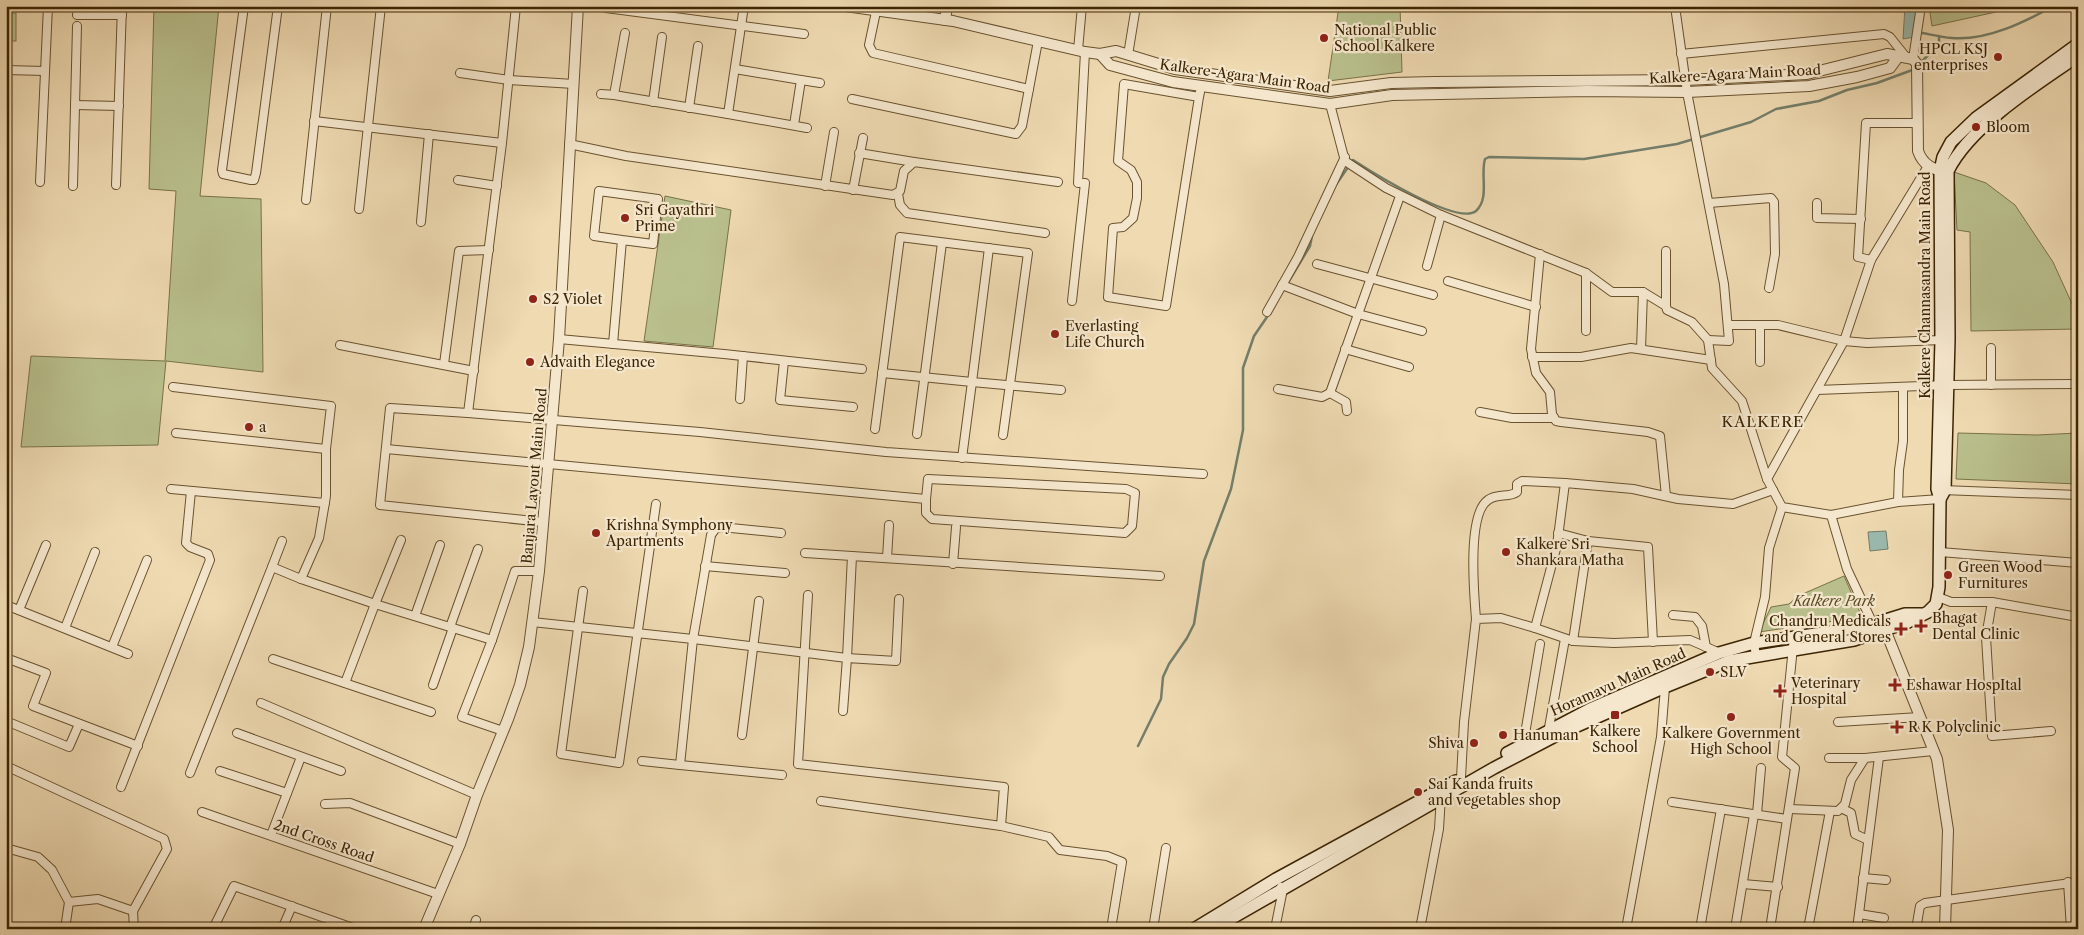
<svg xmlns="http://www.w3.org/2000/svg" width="2084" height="935" viewBox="0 0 2084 935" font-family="'Libre Caslon Text',serif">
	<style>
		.green { fill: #b9c08d; stroke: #7a7248 }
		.water { fill: #9abaae; stroke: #747e6a }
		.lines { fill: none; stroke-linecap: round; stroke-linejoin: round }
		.stream { stroke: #747e6a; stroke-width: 2.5 }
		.minor-casing { stroke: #69522f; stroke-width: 10 }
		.tertiary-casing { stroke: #69522f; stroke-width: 12 }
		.secondary-casing { stroke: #3c2403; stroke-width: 14 }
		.minor { stroke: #f5e7cd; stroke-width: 8 }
		.tertiary { stroke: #f5e7cd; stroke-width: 10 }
		.secondary { stroke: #f5e7cd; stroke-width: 11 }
		.poi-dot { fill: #8f2418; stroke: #f5e7cd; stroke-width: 2 }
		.labels { text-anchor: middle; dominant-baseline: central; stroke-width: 4.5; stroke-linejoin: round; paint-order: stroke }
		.poi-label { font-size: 14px; fill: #3c2403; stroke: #f5e7cd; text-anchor: start }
		.street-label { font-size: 14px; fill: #3c2403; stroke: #f5e7cd }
		.park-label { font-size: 14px; font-style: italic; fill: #5b4b26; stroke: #f5e7cd }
		.neighbourhood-label { font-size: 15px; letter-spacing: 1px; fill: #3c2403; stroke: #f5e7cd }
	</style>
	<rect width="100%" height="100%" fill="#efdab2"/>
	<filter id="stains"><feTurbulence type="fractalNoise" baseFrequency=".004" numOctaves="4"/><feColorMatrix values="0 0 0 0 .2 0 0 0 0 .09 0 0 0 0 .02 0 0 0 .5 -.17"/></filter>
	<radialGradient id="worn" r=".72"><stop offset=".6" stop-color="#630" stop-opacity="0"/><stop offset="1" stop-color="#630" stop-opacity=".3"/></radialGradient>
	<g class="green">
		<path d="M154,6H219L200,196L261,199L263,372L166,361L158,445L21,447L31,356L165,361L176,191L149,189Z"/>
		<path d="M1339,6H1400L1402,72L1328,81Z"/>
		<path d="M1929,6H1995L1996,12L1932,26Z"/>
		<rect x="6" y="13" width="10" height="28"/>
		<path d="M1954,172L1986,183L2015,205L2053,262L2078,317V329L1971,331L1970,232L1957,230Z"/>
		<path d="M665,196L731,210L713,347L644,341Z"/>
		<path d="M1958,433L2037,435L2078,433V484L1956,479Z"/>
		<path d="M1844,576L1862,617L1759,632L1771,607L1789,604L1798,596Z"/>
	</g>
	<g class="water">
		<path d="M1905,6H1917L1914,37L1903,39Z"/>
		<path d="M1886,531L1888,549L1870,551L1868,532Z"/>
	</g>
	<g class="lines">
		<g class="stream">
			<path d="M1917,32C1929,34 1940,37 1952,38C1987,41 2024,22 2054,6"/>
			<path d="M1920,63L1939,45V36"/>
			<path d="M1335,186L1353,160C1370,171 1457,226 1476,211C1490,198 1480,175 1485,159L1489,157L1584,159L1677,144L1751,122L1776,109L1819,101L1847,90L1877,83L1915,69"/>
			<path d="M1286,286L1310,246L1312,236"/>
			<path d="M1138,746L1161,699L1163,677L1169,664L1187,638L1194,624L1204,561L1231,489L1243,430V368L1254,336L1269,314"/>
		</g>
		<defs>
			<g id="minor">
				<path d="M78,6L77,15H122"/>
				<path d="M244,6L222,170L223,174L251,180H254L256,173L278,6"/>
				<path d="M516,6L502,143L468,413L700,432L886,452L1203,474"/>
				<path d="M1675,6L1687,92L1724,284L1729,341L1708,340"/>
				<path d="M877,7L869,45L873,53L1029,89"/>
				<path d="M606,8L804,34"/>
				<path d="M625,33L614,95L728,114L744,6"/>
				<path d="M1078,50L1082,6"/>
				<path d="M1681,54L1884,34L1890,37L1906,57"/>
				<path d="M1128,55L1136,6"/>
				<path d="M1913,59L1921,6"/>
				<path d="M735,69L801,80L794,125"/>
				<path d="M6,70L45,71"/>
				<path d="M460,73L509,80L574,84"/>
				<path d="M801,80L820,83"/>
				<path d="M601,94L614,95"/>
				<path d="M1199,97L1124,84L1118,161L1131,170L1137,182V198L1133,218L1123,227L1113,228L1108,297L1166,306L1199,97L1201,87"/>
				<path d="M852,99L1016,134L1022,126L1038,41"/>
				<path d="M653,102L662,37"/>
				<path d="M1330,104L1345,161L1386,188L1441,215L1586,273L1612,292H1643L1666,306L1667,310L1692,322L1708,340L1712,368L1742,401L1767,479L1782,507L1831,515L1847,569L1873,624"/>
				<path d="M75,105L119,106"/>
				<path d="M689,108L698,46"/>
				<path d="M728,114L807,128"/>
				<path d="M314,121L502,143"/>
				<path d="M569,144L626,156L893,195L900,191L904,171L914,162L1058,182"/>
				<path d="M859,153L914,162"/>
				<path d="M458,180L497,186"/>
				<path d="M40,182L48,6"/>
				<path d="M116,185L122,6"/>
				<path d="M73,186L77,26"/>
				<path d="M825,186L834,132"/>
				<path d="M853,190L863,138"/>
				<path d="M898,194L900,205L907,213L1045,233"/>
				<path d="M306,200L327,6"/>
				<path d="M1709,203L1771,198L1774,202L1775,254L1769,288"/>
				<path d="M1817,203V218L1861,219"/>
				<path d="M359,209L381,6"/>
				<path d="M421,222L429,134"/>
				<path d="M989,248L972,382L1061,390"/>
				<path d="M1666,251V306"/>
				<path d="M1540,254L1531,349L1536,373L1550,392L1552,414L1556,421L1561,422L1648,432L1660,436L1666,496"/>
				<path d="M1871,260L1858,257L1866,123H1918"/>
				<path d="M1317,264L1433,295"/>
				<path d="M1427,266L1441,215"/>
				<path d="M1586,273V331"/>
				<path d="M1448,281L1536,307"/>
				<path d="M1282,285L1358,314L1422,331"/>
				<path d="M1072,301L1085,183H1078L1085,52"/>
				<path d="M1267,312L1298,257L1345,157"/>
				<path d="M1728,325H1778L1844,341L1867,343L1941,340"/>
				<path d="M1760,325V362"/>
				<path d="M559,339L724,354L862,369"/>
				<path d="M613,344L622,240L594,236L599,191L658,199L653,244L622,240"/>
				<path d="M340,345L474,371"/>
				<path d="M1345,349L1409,367"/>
				<path d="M1641,349L1643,292"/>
				<path d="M1532,357H1581L1631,348L1711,360"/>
				<path d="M784,361L780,400L853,407"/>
				<path d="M444,364L459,251L489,250"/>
				<path d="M882,373L972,382L962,458"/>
				<path d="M1991,385V348"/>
				<path d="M173,387L331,406L326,449V496L319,538L301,579L375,604L401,540"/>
				<path d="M1278,389L1322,397L1330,393"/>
				<path d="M1817,390L1948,385L2078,384"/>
				<path d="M1330,393L1400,196"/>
				<path d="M1330,393L1346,402L1347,411"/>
				<path d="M740,399L743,356"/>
				<path d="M1480,412L1512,418H1554"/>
				<path d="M468,413L390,408L380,505L543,522"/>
				<path d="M875,429L900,237L1028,253L1003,435"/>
				<path d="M176,433L326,449"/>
				<path d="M917,434L942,243"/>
				<path d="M386,449L904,497L926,499L928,479L1126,489L1135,493L1132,526L1125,533L932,519L926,513V499"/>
				<path d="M1767,479L1844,341L1871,260L1928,166"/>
				<path d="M171,489L325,503"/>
				<path d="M1942,490L2078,495"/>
				<path d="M1898,502L1899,470L1903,441V387"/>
				<path d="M1831,515L1898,502L1940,499"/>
				<path d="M781,533L721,527L716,528L711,535L693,639L680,765L782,775"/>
				<path d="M1558,533L1588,541L1648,547L1653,642"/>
				<path d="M1940,552L2078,563"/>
				<path d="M805,553L852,556"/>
				<path d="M887,558L889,525"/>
				<path d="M953,564L956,527"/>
				<path d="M705,566L785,573"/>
				<path d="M272,567L282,541"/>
				<path d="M583,591L561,754L619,763L656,504"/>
				<path d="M808,595L798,764L1004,787L1001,826L821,801"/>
				<path d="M1938,597L1951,602H1992L2078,617"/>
				<path d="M1992,602L1986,637L1992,736L2051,731"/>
				<path d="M6,605L128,654"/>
				<path d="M19,610L46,545"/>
				<path d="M1673,615L1695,617L1702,626L1706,647"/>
				<path d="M415,616L440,545"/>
				<path d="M1476,619C1474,594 1467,514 1488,500C1497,493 1509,498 1517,492V484L1522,481L1565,483"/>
				<path d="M532,622L693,639L847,658L852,556L1160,576"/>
				<path d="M450,627L478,549"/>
				<path d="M65,628L95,552"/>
				<path d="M1573,641L1588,541"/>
				<path d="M112,647L147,560"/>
				<path d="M1720,653L1690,640L1614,643L1573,641L1535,628L1557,545L1565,483L1633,489L1678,499L1733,504L1773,490"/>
				<path d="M1756,656L1754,643L1765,597L1769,548L1782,507"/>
				<path d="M6,658L46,673L33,706L138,746"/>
				<path d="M273,659L431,712"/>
				<path d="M345,683L375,604L492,640"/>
				<path d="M433,685L453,628"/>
				<path d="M261,703L477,795"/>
				<path d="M843,711L847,658L896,661L899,599"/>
				<path d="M6,721L69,747L79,724"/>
				<path d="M1838,722L1920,717"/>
				<path d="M503,731L462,717L492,640L515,571H539"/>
				<path d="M237,733L341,771"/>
				<path d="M1548,733L1565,639"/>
				<path d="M742,735L759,601"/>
				<path d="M1523,746L1540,644"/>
				<path d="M1829,758H1865"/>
				<path d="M642,761L680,765"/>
				<path d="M6,766L164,839L167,849L133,911L134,929"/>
				<path d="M220,771L287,793"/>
				<path d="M190,773L272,567L301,579"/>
				<path d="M1461,778L1464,722L1476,619L1501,618L1535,628"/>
				<path d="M121,787L210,560L208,554L190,547L186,543L191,491"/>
				<path d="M1672,802L1787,819"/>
				<path d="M325,804L350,803L460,844"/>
				<path d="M1790,809L1838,811L1845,804L1851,780L1865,758L1933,751"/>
				<path d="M1843,809L1851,813L1855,834L1868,840"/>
				<path d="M202,812L438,894"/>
				<path d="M1757,814L1761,768"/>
				<path d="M1001,826L1049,837L1060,850L1107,856L1122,862L1111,929"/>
				<path d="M271,835L301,757"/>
				<path d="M6,848L38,857L52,870L69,902L65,929"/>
				<path d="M1863,878L1886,880"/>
				<path d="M2068,882L2071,929"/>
				<path d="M1743,884L1778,887"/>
				<path d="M69,902L98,899L133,911"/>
				<path d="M1859,914L1884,918"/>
				<path d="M213,929L234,886L356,929"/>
				<path d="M282,929L292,906"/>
				<path d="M473,929L476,920"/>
				<path d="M1153,929L1166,848"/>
				<path d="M1275,929L1283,889L1281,887"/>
				<path d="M1420,929L1439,829L1441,795"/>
				<path d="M1626,929L1661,737L1665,687"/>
				<path d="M1700,929L1721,809"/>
				<path d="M1735,929L1754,815"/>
				<path d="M1770,929L1795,768L1782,757L1794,637"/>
				<path d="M1808,929L1830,811"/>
				<path d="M1857,929L1879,757"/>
				<path d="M1916,929L1920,906L1925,903L2078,882"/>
			</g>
			<g id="tertiary">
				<path d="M845,6L953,21L1085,52L1100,54L1116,51L1175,69L1330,91L1391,83L1435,82L1686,80L1807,74L1887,54L1913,59L1917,64L1918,151C1923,165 1933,171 1948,171"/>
				<path d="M945,20L947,6"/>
				<path d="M1100,54L1110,65L1173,82L1330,104L1392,95L1587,91L1687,92L1809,86L1857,77L1890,68L1898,57"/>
				<path d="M1882,622L1937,759L1948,830L1945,929"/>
				<path d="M424,929L460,844L477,795L508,719L520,685L529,647L539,571L559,339L578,6"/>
			</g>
			<g id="secondary">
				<path d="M1940,499L1945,490L1949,339L1948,171C1970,126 2037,84 2078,56"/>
				<path d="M1507,753L1590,709L1719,653L1754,643L1836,631L1873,624L1905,614H1921"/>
				<path d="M1194,929L1276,879L1456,781"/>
				<path d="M1213,929L1494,768L1559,734L1665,687L1729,661L1854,640L1908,622L1928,612L1936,604L1939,587L1940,499L1937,489L1941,340L1940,171L1943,157L1951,142L1976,118L2078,44"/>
			</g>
		</defs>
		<use href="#minor" class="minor-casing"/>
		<use href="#tertiary" class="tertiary-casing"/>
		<use href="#secondary" class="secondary-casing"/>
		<use href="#minor" class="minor"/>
		<use href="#tertiary" class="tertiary"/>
		<use href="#secondary" class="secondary"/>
	</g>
	<g class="poi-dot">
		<circle cx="1324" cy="38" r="5"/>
		<circle cx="1998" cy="57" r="5"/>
		<circle cx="1976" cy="127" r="5"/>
		<circle cx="625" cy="218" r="5"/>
		<circle cx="533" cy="299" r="5"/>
		<circle cx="1055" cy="334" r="5"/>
		<circle cx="530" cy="362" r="5"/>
		<circle cx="249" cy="427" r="5"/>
		<circle cx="596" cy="533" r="5"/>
		<circle cx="1506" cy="552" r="5"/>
		<circle cx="1948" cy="575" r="5"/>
		<path d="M1918.5 618.5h5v5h5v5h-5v5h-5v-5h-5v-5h5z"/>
		<path d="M1898.5 621.5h5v5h5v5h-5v5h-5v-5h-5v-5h5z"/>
		<circle cx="1710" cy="672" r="5"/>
		<path d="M1892.5 677.5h5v5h5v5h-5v5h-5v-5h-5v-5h5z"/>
		<path d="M1777.5 683.5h5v5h5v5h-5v5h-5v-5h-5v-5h5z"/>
		<rect x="1610" y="710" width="10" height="10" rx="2.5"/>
		<circle cx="1731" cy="717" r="5"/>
		<path d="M1894.5 719.5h5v5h5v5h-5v5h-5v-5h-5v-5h5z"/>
		<circle cx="1503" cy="735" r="5"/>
		<circle cx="1474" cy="743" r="5"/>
		<circle cx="1418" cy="792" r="5"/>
	</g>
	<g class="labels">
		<g class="poi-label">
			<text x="1334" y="30">National Public<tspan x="1334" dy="16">School Kalkere</tspan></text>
			<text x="1988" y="49" text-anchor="end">HPCL KSJ<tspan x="1988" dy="16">enterprises</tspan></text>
			<text x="1986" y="127">Bloom</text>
			<text x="635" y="210">Sri Gayathri<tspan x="635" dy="16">Prime</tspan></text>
			<text x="543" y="299">S2 Violet</text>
			<text x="1065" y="326">Everlasting<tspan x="1065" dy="16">Life Church</tspan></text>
			<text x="540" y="362">Advaith Elegance</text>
			<text x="259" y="427">a</text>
			<text x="606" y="525">Krishna Symphony<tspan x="606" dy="16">Apartments</tspan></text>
			<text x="1516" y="544">Kalkere Sri<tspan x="1516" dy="16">Shankara Matha</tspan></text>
			<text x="1958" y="567">Green Wood<tspan x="1958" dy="16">Furnitures</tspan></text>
			<text x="1932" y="618">Bhagat<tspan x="1932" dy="16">Dental Clinic</tspan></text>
			<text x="1891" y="621" text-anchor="end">Chandru Medicals<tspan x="1891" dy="16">and General Stores</tspan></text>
			<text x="1720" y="672">SLV</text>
			<text x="1791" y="683">Veterinary<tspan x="1791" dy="16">Hospital</tspan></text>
			<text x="1906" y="685">Eshawar HospItal</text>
			<text x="1908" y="727">R K Polyclinic</text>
			<text x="1615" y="731" text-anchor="middle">Kalkere<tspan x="1615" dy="16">School</tspan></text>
			<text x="1731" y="733" text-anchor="middle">Kalkere Government<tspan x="1731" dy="16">High School</tspan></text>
			<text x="1513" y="735">Hanuman</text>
			<text x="1464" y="743" text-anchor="end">Shiva</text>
			<text x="1428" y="784">Sai Kanda fruits<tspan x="1428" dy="16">and vegetables shop</tspan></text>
		</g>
		<g class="street-label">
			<text transform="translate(1735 74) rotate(-3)">Kalkere-Agara Main Road</text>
			<text transform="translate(1245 76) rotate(8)">Kalkere-Agara Main Road</text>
			<text transform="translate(1925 285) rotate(-90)">Kalkere Channasandra Main Road</text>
			<text transform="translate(534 476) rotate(-85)">Banjara Layout Main Road</text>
			<text transform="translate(1618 682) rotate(-24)">Horamavu Main Road</text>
			<text transform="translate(324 841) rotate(19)">2nd Cross Road</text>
		</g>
		<g class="park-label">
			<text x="1834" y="601">Kalkere Park</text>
		</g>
		<g class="neighbourhood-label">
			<text x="1763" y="421">KALKERE</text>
		</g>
	</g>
	<rect width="2084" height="935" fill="none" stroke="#efdab2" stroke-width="25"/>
	<rect x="8" y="8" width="2069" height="920" fill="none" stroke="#3c2403" stroke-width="2.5"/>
	<rect x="12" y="12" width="2059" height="910" fill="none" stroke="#3c2403"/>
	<rect width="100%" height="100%" filter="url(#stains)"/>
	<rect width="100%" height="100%" fill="url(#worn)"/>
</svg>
